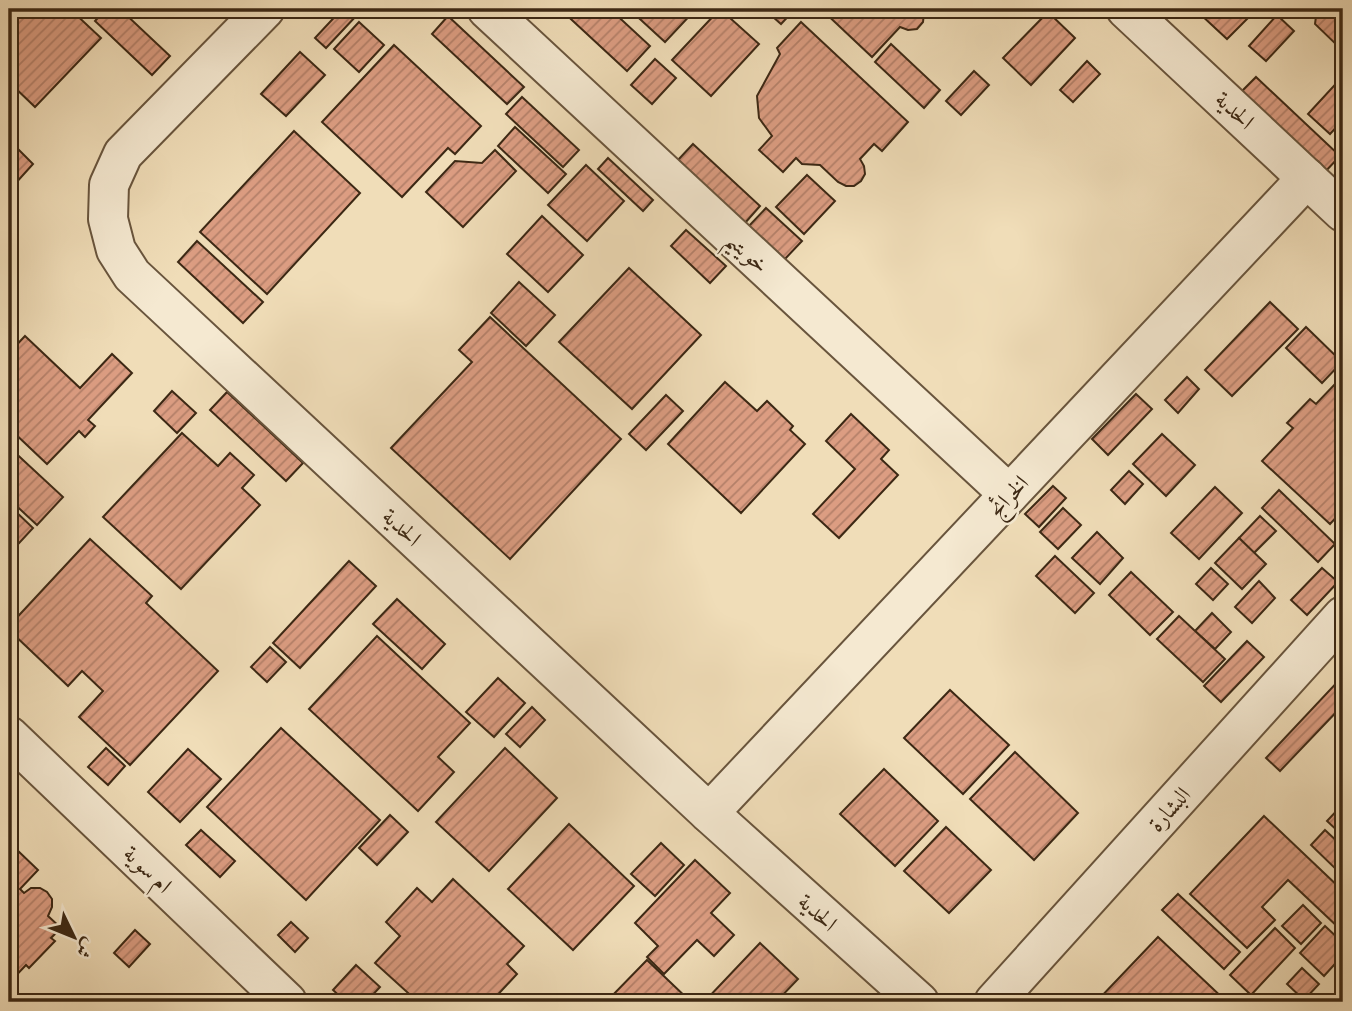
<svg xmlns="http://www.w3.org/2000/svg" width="1352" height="1011" viewBox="0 0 1352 1011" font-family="'EB Garamond',Amiri,serif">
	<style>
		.building { fill: url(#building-hatch); stroke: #3c2814; stroke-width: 2 }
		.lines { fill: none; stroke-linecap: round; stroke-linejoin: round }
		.minor-casing { stroke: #69553d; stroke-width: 42 }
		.minor { stroke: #f5e9d1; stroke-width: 38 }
		.labels { text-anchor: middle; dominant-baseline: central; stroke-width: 5; stroke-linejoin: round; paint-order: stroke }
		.street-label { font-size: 23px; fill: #3c2814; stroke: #f5e9d1 }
	</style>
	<defs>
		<pattern id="building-hatch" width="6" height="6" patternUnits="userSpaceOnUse" patternTransform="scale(1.75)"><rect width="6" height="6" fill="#dc9d82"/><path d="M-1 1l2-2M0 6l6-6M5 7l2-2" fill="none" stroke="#b48069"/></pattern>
	</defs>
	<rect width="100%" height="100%" fill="#f0ddb8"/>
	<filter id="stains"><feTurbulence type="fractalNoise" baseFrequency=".00286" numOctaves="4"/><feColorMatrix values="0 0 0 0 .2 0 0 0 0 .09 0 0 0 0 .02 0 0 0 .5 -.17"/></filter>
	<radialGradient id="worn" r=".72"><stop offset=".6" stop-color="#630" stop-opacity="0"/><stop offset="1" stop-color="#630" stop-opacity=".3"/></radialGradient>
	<g class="building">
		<path d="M9,9H72L71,10L101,38L35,107L9,82Z"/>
		<path d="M106,9H120L170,56L152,75L95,21Z"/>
		<path d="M342,9H350L357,15L326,48L315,38Z"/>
		<path d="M560,9H610L650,46L627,71Z"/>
		<path d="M629,9H696L665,42Z"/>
		<path d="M720,9L759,44L711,96L672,60Z"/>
		<path d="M764,9H795L781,24Z"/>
		<path d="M821,9H922L924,13L923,22L917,29L908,30L900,27L872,57Z"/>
		<path d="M1205,9H1257L1227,39L1200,14Z"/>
		<path d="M1317,9H1343V51L1315,24Z"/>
		<path d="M1048,12L1075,38L1031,85L1003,58Z"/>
		<path d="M1277,15L1294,31L1266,61L1249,46Z"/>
		<path d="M448,16L524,87L507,104L432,34Z"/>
		<path d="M359,22L384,45L359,72L334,49Z"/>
		<path d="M801,22L908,122L882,151L874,144L860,159L864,166L865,174L861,181L854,186H846L838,182L820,165L802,164L796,158L783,172L759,150L772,136L759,118L757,96L780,54L777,48Z"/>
		<path d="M891,44L940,90L924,108L875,62Z"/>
		<path d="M394,45L481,126L455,154L448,148L402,197L322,122Z"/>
		<path d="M300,52L325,75L286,116L261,94Z"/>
		<path d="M655,59L676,78L652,104L631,85Z"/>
		<path d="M1087,61L1100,74L1073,102L1060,90Z"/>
		<path d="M974,71L989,85L961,115L946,101Z"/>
		<path d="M1343,76V120L1330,134L1308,114Z"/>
		<path d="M1256,77L1340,156L1323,174L1239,94Z"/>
		<path d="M522,97L579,150L563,167L506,114Z"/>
		<path d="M515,127L566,174L548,193L498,146Z"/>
		<path d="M294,131L360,193L267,294L200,232Z"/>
		<path d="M12,143L33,164L14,185L9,180V146Z"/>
		<path d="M693,144L760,206L745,223L678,160Z"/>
		<path d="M495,150L516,171L463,227L426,192L455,161L482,163Z"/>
		<path d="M608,158L653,200L643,211L598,169Z"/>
		<path d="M586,165L624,201L587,241L548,205Z"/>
		<path d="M807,175L835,201L804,234L776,207Z"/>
		<path d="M766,208L802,241L784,260L748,227Z"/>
		<path d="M542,216L583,255L548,292L507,254Z"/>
		<path d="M686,230L726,266L710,283L671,246Z"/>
		<path d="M197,241L263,302L243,323L178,262Z"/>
		<path d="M629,268L701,335L632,409L559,342Z"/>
		<path d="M519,282L555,315L526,346L491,313Z"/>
		<path d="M1270,302L1298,329L1232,396L1205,370Z"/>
		<path d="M490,317L621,439L510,559L391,448L472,362L459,350Z"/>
		<path d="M1306,327L1342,362L1322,383L1286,348Z"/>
		<path d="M25,336L80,388L112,354L132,373L88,420L95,426L85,437L79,431L47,464L9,428V353Z"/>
		<path d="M1187,377L1199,389L1178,413L1165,400Z"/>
		<path d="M725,382L757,411L767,401L793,426L790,430L805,444L741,513L668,444Z"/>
		<path d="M1337,382L1343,388V510L1330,524L1262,461L1293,428L1287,423L1310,399L1316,404Z"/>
		<path d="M172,391L196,413L177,433L154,411Z"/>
		<path d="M227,392L303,463L286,481L210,410Z"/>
		<path d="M1136,394L1152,409L1108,455L1092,439Z"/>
		<path d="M666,395L683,411L646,450L629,434Z"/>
		<path d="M851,414L889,450L881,459L898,475L839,538L813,514L855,469L826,441Z"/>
		<path d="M182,433L218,466L230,453L254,475L242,488L260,505L181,589L103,517Z"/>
		<path d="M1162,434L1195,465L1166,496L1133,464Z"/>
		<path d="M9,447L63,497L37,525L9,499Z"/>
		<path d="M1129,471L1143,484L1125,504L1111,490Z"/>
		<path d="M1053,486L1066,498L1039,527L1025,514Z"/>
		<path d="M1215,487L1242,513L1199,559L1171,533Z"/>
		<path d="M1279,490L1335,544L1318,562L1262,508Z"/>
		<path d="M12,508L33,528L9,554V511Z"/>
		<path d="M1063,508L1081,525L1058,549L1040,532Z"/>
		<path d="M1260,516L1276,531L1254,553L1239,538Z"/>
		<path d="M1097,532L1123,558L1100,584L1072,558Z"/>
		<path d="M1239,538L1266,564L1242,589L1215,563Z"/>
		<path d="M90,539L152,596L146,603L218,671L130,765L79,717L103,691L82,671L68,686L9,630V626Z"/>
		<path d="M1055,556L1094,593L1075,613L1036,576Z"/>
		<path d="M349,561L376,586L300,668L273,643Z"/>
		<path d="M1211,568L1228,584L1213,600L1196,584Z"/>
		<path d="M1322,568L1338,582L1307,615L1291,600Z"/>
		<path d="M1131,572L1173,612L1150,635L1109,595Z"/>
		<path d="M1259,581L1275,598L1252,623L1235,607Z"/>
		<path d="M397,599L445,644L422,669L373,624Z"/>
		<path d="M1212,613L1231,632L1215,649L1195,631Z"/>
		<path d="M1179,616L1225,659L1203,682L1157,639Z"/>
		<path d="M377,636L470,723L438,757L454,772L418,811L309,709Z"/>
		<path d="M1247,641L1264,657L1221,702L1204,686Z"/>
		<path d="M270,647L286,662L267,682L251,667Z"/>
		<path d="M1343,676V705L1280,771L1266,758Z"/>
		<path d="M498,678L525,703L494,737L466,712Z"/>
		<path d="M950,690L1009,745L963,794L904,738Z"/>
		<path d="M532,707L545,720L520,747L506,734Z"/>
		<path d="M281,728L380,820L306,900L207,807Z"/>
		<path d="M106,748L125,766L108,785L88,767Z"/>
		<path d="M505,748L557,798L489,871L436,822Z"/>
		<path d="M188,749L221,779L180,822L148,792Z"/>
		<path d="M1015,752L1078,813L1034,860L970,799Z"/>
		<path d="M884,769L938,821L895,866L840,814Z"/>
		<path d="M1343,804V836L1327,821Z"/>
		<path d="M390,815L408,832L377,865L359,848Z"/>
		<path d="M1264,816L1343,891V924L1339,928L1288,880L1262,907L1275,920L1247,948L1190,894Z"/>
		<path d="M569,824L634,886L573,950L508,889Z"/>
		<path d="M946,827L991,870L949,913L904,871Z"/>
		<path d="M201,830L235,861L220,877L186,845Z"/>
		<path d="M1325,830L1343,847V876L1311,845Z"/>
		<path d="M661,843L684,865L655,896L631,874Z"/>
		<path d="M15,848L38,870L20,889L24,893L31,888H40L47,892L52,899V907L48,916L61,928L51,938L55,941L29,968L26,965L9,983V855Z"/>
		<path d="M695,860L730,893L711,913L734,935L714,956L697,940L664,974L647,957L658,946L635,923Z"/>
		<path d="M453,879L524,946L507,964L517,974L491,1002H418L375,963L400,936L386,922L417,888L432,902Z"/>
		<path d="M1178,894L1240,952L1224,969L1162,910Z"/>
		<path d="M1303,905L1321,923L1301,944L1282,926Z"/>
		<path d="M291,922L308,938L295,952L278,935Z"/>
		<path d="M1325,926L1343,943V955L1324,976L1300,953Z"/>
		<path d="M1275,928L1295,948L1251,995L1230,975Z"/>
		<path d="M135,930L150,944L129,967L114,953Z"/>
		<path d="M1158,937L1227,1002H1183L1182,1001L1180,1002H1096Z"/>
		<path d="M760,943L798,979L776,1002H704Z"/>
		<path d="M647,960L691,1002H606Z"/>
		<path d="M356,965L380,987L366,1002H346L333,990Z"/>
		<path d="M1302,968L1319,984L1304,1000L1287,984Z"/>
	</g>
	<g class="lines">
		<defs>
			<g id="minor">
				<path d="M265,9L123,154L109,185L108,219L116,250L132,275L709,813L919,1002"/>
				<path d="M487,9L1009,494"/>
				<path d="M1126,9L1343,212"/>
				<path d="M9,736L287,1002"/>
				<path d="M709,813L1307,178"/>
				<path d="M994,1002L1343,616"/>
			</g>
		</defs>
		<use href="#minor" class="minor-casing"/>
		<use href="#minor" class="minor"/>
	</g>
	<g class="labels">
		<g class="street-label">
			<text transform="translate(1235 110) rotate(43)">الحدية</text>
			<text transform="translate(748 252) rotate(43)">خويتيم</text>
			<text transform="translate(1008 496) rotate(-47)">الخرائج</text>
			<text transform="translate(402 527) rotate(43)">الحدية</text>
			<text transform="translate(1169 809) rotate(-48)">البشارة</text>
			<text transform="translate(148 869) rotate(44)">ام سوية</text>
			<text transform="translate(818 912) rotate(42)">الحدية</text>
		</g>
	</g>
	<rect width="1352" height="1011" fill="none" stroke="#f0ddb8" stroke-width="35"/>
	<rect x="10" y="10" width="1331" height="990" fill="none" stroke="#3c2814" stroke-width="3.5"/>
	<rect x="18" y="18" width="1317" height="976" fill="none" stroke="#3c2814" stroke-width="2"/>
	<g transform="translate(74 937) rotate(133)" stroke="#f5e9d1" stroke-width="5" paint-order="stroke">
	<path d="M0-5L12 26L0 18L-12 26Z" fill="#3c2814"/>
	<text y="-10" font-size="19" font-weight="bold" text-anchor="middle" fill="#3c2814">ش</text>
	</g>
	<rect width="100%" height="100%" filter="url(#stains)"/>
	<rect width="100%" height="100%" fill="url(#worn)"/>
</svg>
